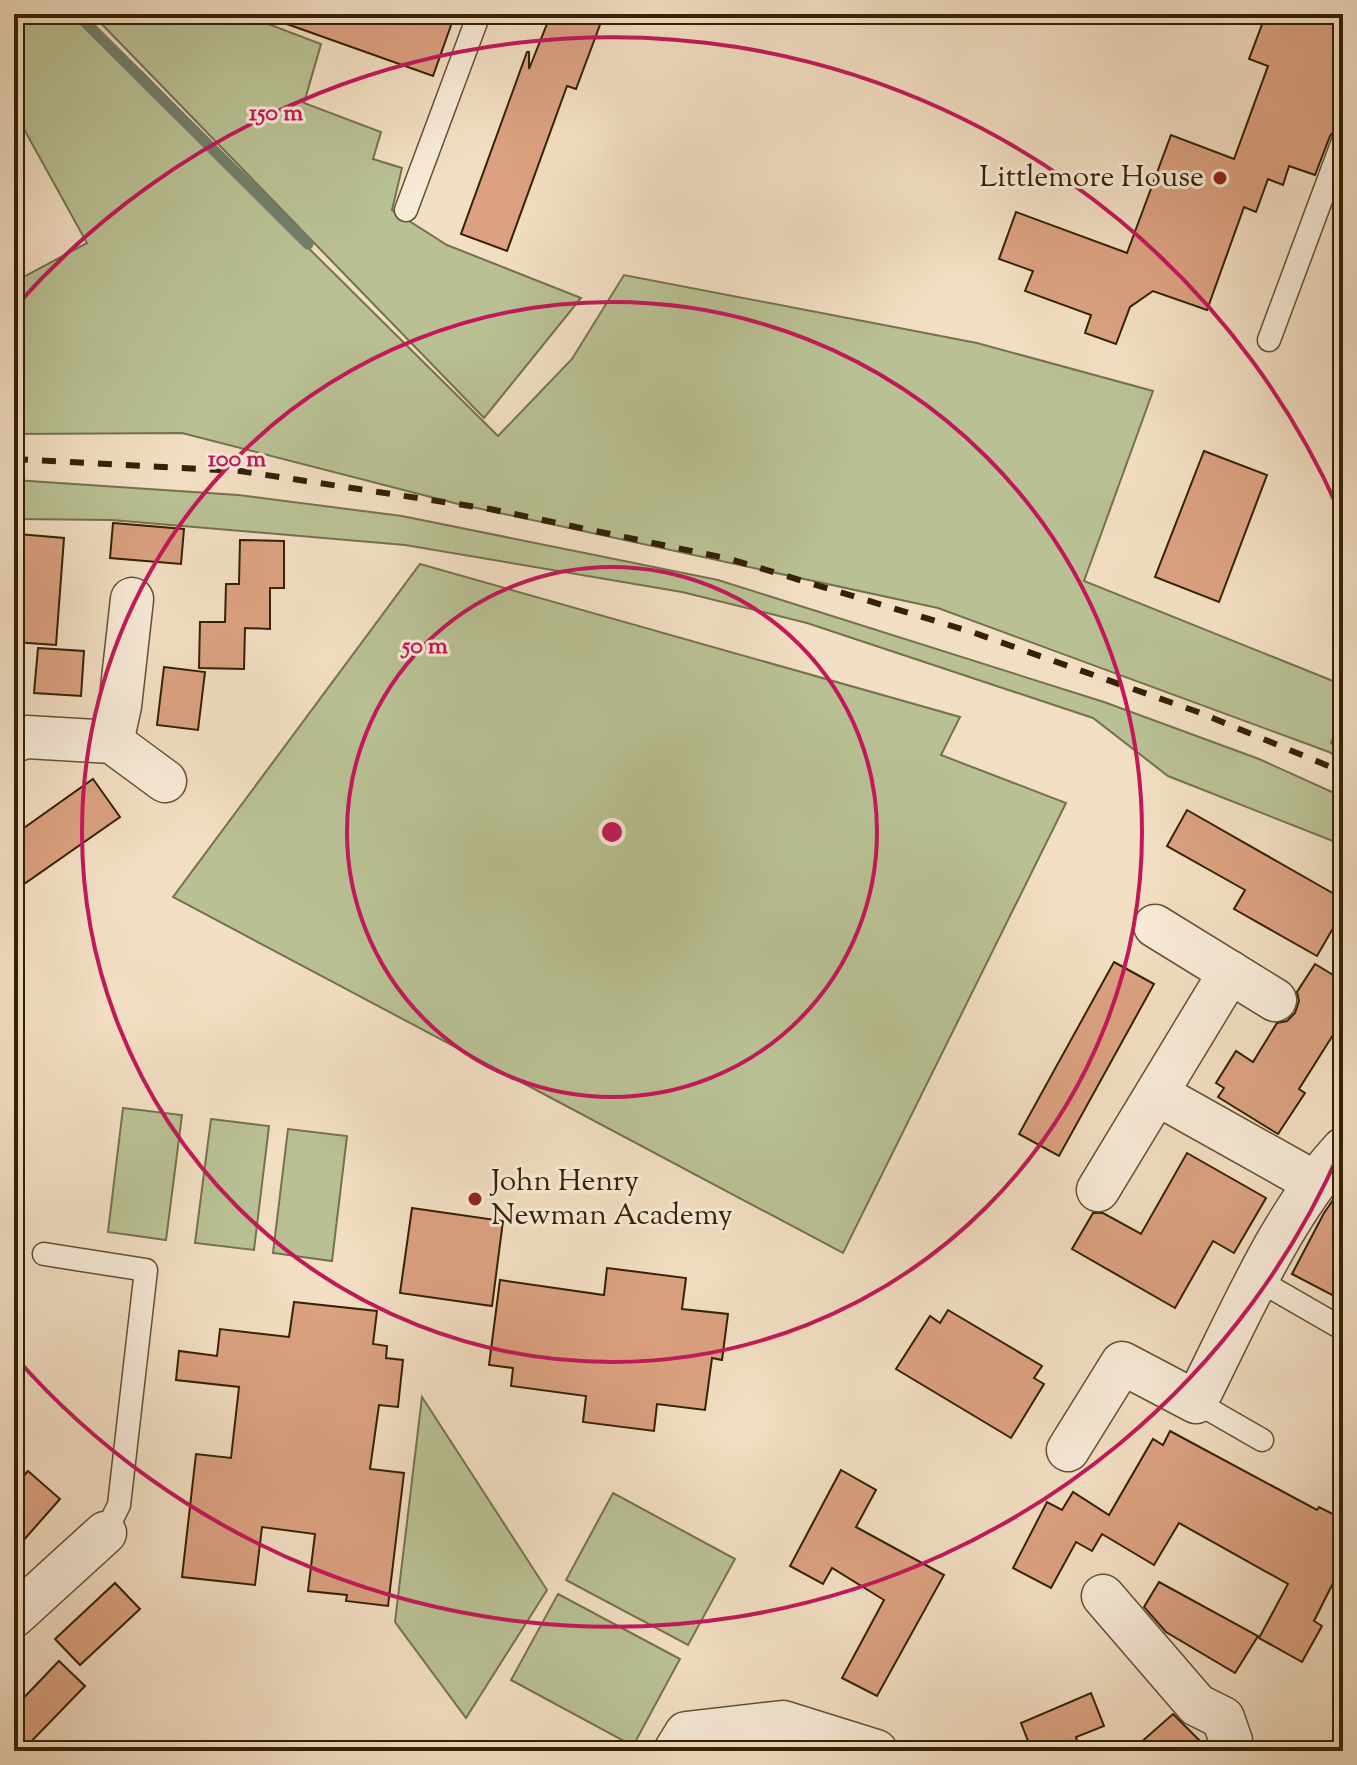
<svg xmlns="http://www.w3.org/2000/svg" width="1357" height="1765" viewBox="0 0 1357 1765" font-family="'Sorts Mill Goudy',serif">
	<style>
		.green { fill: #b9c194; stroke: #76714d; stroke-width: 2 }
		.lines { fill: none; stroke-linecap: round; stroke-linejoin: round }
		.stream { stroke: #727f6a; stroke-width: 11 }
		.building { fill: #dba180; stroke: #342106; stroke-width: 2 }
		.service-casing { stroke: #645035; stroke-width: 25 }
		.minor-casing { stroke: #645035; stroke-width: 45 }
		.service { stroke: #f7ead7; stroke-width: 22 }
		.minor { stroke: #f7ead7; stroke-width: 42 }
		.rail { stroke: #342106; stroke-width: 6; stroke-dasharray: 14 14; stroke-linecap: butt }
		.ring { fill: none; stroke: #c2185b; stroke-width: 4 }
		.poi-dot { fill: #8f2418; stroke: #f7ead7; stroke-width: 3 }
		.labels { text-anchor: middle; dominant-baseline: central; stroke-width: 6; stroke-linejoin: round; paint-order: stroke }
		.poi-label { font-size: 30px; fill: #342106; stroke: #f7ead7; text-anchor: end }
		.centre { fill: #c2185b; stroke: #f7ead7; stroke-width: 4 }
		.ring-label { font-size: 24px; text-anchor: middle; font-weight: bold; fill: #c2185b; stroke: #f7ead7; stroke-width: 6; stroke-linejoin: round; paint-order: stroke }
	</style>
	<rect width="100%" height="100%" fill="#f2dec2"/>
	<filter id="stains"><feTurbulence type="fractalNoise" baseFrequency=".0025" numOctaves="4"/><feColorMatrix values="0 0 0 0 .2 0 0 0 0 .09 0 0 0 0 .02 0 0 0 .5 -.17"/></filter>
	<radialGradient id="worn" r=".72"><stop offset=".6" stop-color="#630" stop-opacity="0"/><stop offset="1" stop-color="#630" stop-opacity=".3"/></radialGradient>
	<g class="green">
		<path d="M14,14H75L144,74L262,202L498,436L572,359L624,275L977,343L1153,391L1084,581L1343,685V712L1331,743L1343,748V761L1329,752L938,608L458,504L182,433L14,434V282L87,243L14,111Z"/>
		<path d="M92,14H242L321,44L304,103L381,132L373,159L402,168L392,210L447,245L581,298L484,418Z"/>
		<path d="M14,480L238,495L402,516L718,580L1104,702L1259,759L1343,797V845L1168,776L1093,718L807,623L682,592L405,545L112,520L14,519Z"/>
		<path d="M420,564L960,717L941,755L1066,803L843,1253L173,897Z"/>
		<path d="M123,1108L182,1115L166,1240L108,1232Z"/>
		<path d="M211,1119L269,1126L254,1250L195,1243Z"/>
		<path d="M288,1129L347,1136L332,1261L273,1253Z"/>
		<path d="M422,1397L547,1590L466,1718L395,1622Z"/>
		<path d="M613,1493L735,1559L688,1645L566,1580Z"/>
		<path d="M558,1594L680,1659L633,1746L511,1680Z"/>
	</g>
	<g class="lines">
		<path class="stream" d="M77,14L308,244"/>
	</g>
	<g class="building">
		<path d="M271,14H455L433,76L270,18Z"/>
		<path d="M551,14H604L576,89L567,86L507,251L461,234L527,52H529V69Z"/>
		<path d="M1266,14H1343V111L1336,129L1330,136L1315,175L1289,166L1283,185L1268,179L1256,212L1244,207L1207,310L1153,291L1130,307L1116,344L1085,333L1091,315L1025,291L1033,271L999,259L1016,212L1127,253L1171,135L1234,159L1268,66L1249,59Z"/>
		<path d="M1204,451L1267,475L1219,602L1155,577Z"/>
		<path d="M113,523L184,529L181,564L110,558Z"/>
		<path d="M18,534L64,538L56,645L14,642V580Z"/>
		<path d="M240,540L284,541V588H270V629L245,628L244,669L199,668L200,622H225L226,584H239Z"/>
		<path d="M38,648L84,651L81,696L34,693Z"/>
		<path d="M164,667L205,672L198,730L157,725Z"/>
		<path d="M93,779L120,817L14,891V835Z"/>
		<path d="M1187,810L1343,899V911L1317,956L1234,909L1245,890L1167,846Z"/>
		<path d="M1114,962L1154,984L1059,1156L1019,1134Z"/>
		<path d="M1315,964L1343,981V1041L1333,1035L1299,1089L1305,1093L1278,1134L1218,1097L1224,1088L1216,1083L1236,1051L1253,1062L1277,1023L1287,1021L1295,1013L1299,1001L1297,992Z"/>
		<path d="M1187,1153L1266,1198L1234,1253L1213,1241L1175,1308L1072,1249L1093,1213H1103L1141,1234Z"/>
		<path d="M1343,1186V1274L1332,1295L1292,1274L1324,1213Z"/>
		<path d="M412,1208L503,1221L492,1306L400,1293Z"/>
		<path d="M607,1268L686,1278L682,1309L728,1314L722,1360L712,1358L705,1410L657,1404L654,1431L583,1422L586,1396L511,1386L513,1368L489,1365L500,1280L604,1295Z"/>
		<path d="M294,1302L377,1311L373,1344L387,1346L386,1358L403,1360L398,1407L379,1405L370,1469L404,1473L388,1606L346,1601L347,1595L308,1591L315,1534L262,1527L255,1585L182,1577L196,1454L231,1458L239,1387L176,1380L179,1351L217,1356L220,1329L289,1337Z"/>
		<path d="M948,1310L1042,1366L1034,1378L1044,1384L1011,1438L896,1369L930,1316L940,1323Z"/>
		<path d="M1170,1431L1317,1510L1319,1507L1343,1519V1563L1314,1621L1322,1626L1302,1662L1259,1638L1288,1584L1179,1523L1154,1565L1102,1534L1092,1551L1076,1542L1051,1588L1013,1568L1047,1502L1062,1510L1073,1492L1109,1515L1153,1439L1163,1445Z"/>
		<path d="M841,1470L876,1490L856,1527L944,1575L877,1696L842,1678L884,1600L832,1568L823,1584L790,1566Z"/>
		<path d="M28,1471L60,1499L14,1551V1487Z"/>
		<path d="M1159,1582L1258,1636L1235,1673L1166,1632L1144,1607Z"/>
		<path d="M115,1583L140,1609L80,1665L55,1639Z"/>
		<path d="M59,1661L85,1686L22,1751H14V1708Z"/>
		<path d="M1091,1693L1104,1726L1076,1737L1080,1751H1032L1021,1723Z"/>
		<path d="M1173,1714L1204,1745V1751H1131Z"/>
	</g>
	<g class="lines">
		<defs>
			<g id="service">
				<path d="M406,210L479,14"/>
				<path d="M1269,340L1343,141"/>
				<path d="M44,1254L146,1270L119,1505L105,1533"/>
				<path d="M1258,1280L1343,1329"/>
				<path d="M1196,1402L1262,1440"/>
			</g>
			<g id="minor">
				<path d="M14,741L27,737L112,742L165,781"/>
				<path d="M112,742L120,706L132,599"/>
				<path d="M1155,926L1275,1000"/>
				<path d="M1157,1094L1314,1182"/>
				<path d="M1098,1190L1230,972"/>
				<path d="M1068,1450L1122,1363L1196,1402C1237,1321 1281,1216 1343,1149"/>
				<path d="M1103,1596L1197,1705L1223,1718L1231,1741L1227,1751"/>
				<path d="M14,1616L105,1533"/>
				<path d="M675,1751L686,1733L783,1722L876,1751"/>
			</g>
		</defs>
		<use href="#service" class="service-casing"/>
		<use href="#minor" class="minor-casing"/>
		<use href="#service" class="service"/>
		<use href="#minor" class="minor"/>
		<path class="rail" d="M14,459L240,471L490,509L730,559L972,632L1198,712L1343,772"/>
	</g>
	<g class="ring">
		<circle cx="612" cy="832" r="265"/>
		<circle cx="612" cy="832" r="530"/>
		<path d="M1341 1149A795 795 0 0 1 17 1359M17 305A795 795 0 0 1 1341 515"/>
	</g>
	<g class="poi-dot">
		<circle cx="1220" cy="178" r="8"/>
		<circle cx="475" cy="1199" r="8"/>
	</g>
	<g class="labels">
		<g class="poi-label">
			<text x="1204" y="178">Littlemore House</text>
			<text x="491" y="1182" text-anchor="start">John Henry<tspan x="491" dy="34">Newman Academy</tspan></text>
		</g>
	</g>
	<circle cx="612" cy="832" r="12" class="centre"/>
	<g class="ring-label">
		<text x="276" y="120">150 m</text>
		<text x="237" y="466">100 m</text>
		<text x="425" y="653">50 m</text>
	</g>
	<rect width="1357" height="1765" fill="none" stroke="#f2dec2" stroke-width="48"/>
	<rect x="16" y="16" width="1325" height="1733" fill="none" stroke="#342106" stroke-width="4"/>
	<rect x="24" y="24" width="1309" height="1717" fill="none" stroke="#342106" stroke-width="2"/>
	<rect width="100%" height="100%" filter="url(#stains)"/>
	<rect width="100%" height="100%" fill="url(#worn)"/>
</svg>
